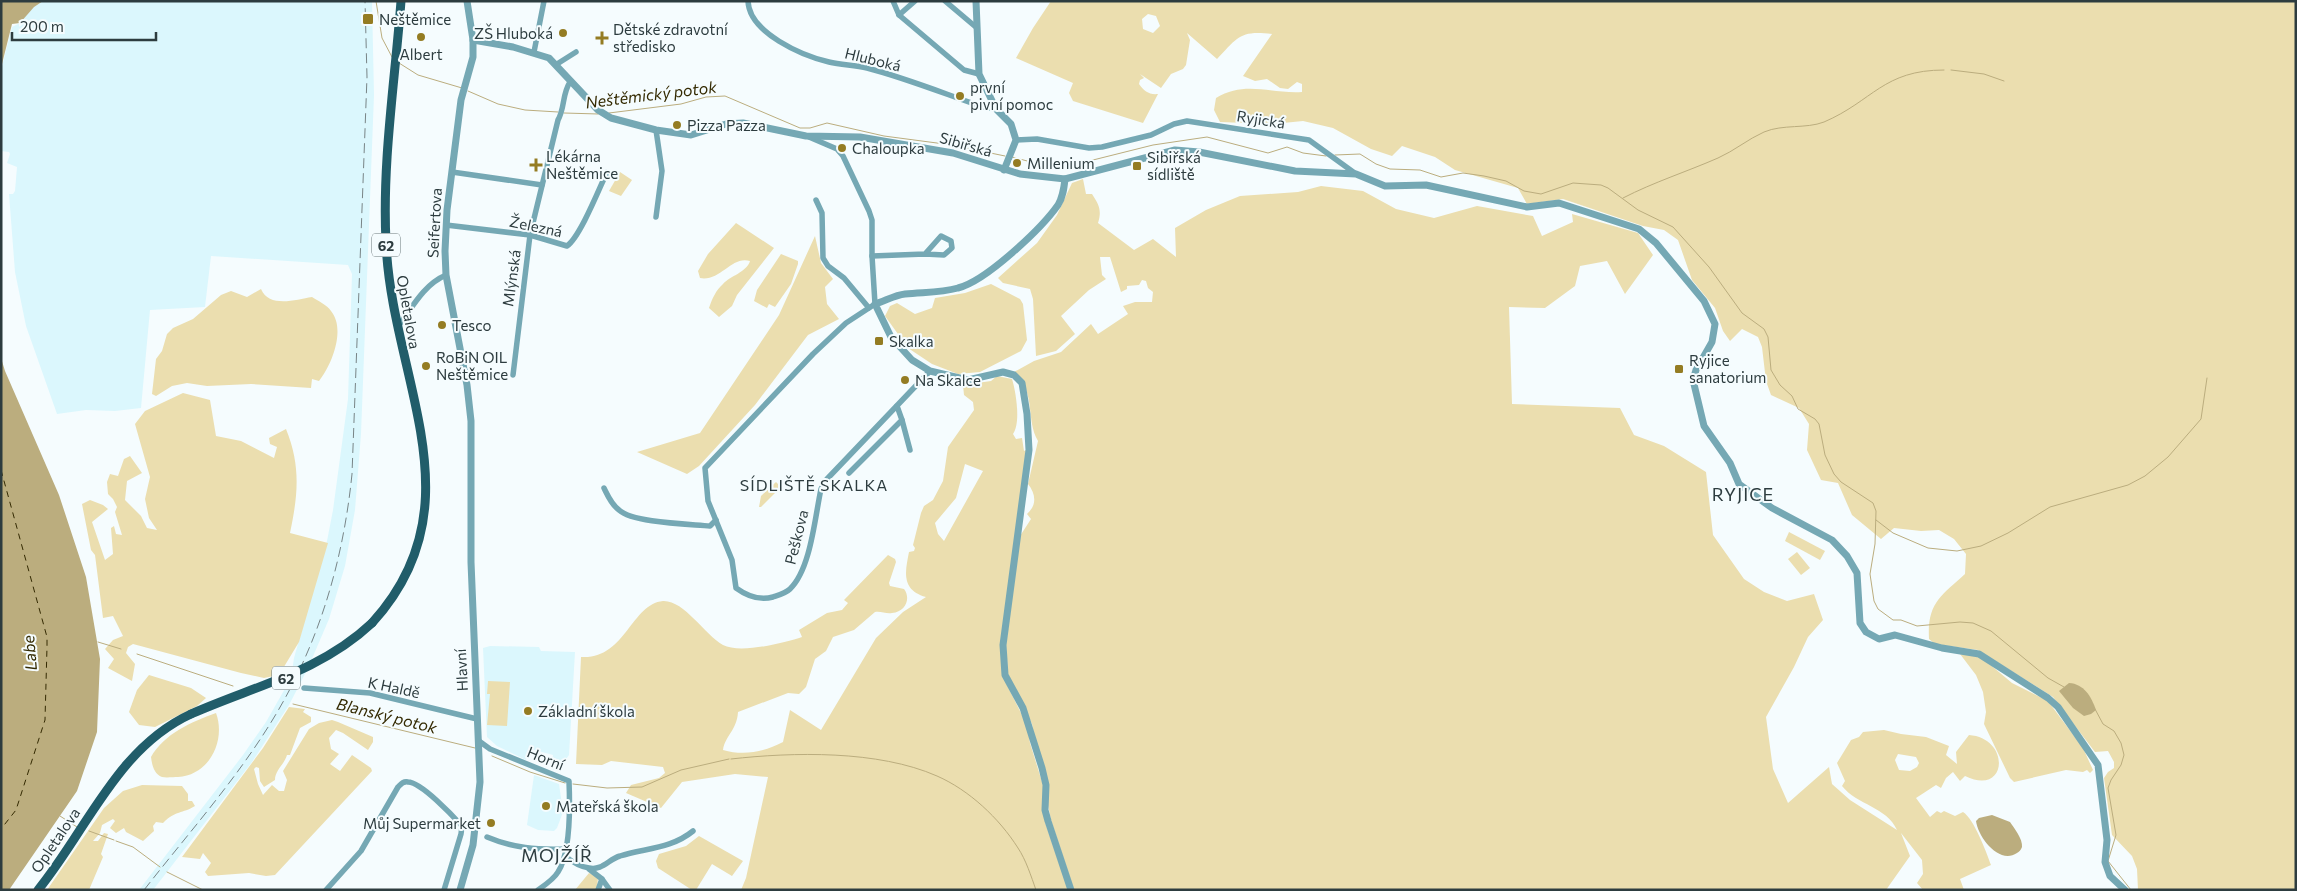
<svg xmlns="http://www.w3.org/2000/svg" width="2297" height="891" viewBox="0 0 2297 891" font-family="Commissioner,sans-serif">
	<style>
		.built { fill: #dbf7fd }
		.green { fill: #ebdeaf; fill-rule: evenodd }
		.water { fill: #bbad7e }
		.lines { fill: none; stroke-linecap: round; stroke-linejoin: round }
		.stream { stroke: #bbad7e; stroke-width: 1 }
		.ferry { stroke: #342a02; stroke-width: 1; stroke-dasharray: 6 5; stroke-linecap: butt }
		.minor { stroke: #75a8b4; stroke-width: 5.5 }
		.tertiary { stroke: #75a8b4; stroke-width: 7 }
		.primary { stroke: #215d6a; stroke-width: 9 }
		.rail { stroke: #788486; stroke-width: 1; stroke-dasharray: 10 5; stroke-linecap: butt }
		.primary-bridge { stroke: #215d6a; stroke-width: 9 }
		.poi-dot { fill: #947c23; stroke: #f5fcfe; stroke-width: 2 }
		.labels { text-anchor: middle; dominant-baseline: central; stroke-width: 4; stroke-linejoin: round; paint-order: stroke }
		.shield { fill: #f5fcfe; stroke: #697678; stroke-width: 1 }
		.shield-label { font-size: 14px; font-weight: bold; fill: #2d3c3f }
		.poi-label { font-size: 15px; fill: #2d3c3f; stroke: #f5fcfe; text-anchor: start }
		.street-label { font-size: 15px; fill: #2d3c3f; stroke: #f5fcfe }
		.water-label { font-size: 16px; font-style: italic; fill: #342a02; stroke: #f5fcfe }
		.neighbourhood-label { font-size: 16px; letter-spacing: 1px; fill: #2d3c3f; stroke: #f5fcfe }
		.quarter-label { font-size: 18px; letter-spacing: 1px; fill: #2d3c3f; stroke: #f5fcfe }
	</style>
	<rect width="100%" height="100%" fill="#f5fcfe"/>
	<g class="built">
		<path d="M32,1H372L374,95L361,434L355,510L345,566L329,619L308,668L289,705L252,762L153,890H139L243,755L266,722L291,678L294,658L327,541L333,510L348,399L352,274L348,265L211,256L205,307L150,310L141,408L115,411L86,410L57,414L26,326L15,272L9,194H13L15,191L17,167L7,163L10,154L9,152L1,151V70L12,27L20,23Z"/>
		<path d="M490,646L539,647L541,651L575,652L569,755L558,770L551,769L553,755L531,749L526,760L497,746L487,737L483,648Z"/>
		<path d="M534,775L559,784L563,812L557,828L554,831L538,830L527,825Z"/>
	</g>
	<g class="green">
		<path d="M1051,1H2296V890H2138L2137,869L2132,856L2112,835L2104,778L2108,772L2114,768V762L2108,751L2095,752L2053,697L1978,650L1935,644L1929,639C1927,603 1941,596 1965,574L1966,554L1954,539L1939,530L1921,531L1894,528L1881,539L1852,515L1838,483L1821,480L1807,450L1809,424L1799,408L1771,395L1766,381L1762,347L1758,337L1742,329L1730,341L1723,331L1715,308L1692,280L1678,240L1664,230L1643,226L1563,199L1527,204L1518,188L1455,170L1435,157L1402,146L1392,156L1371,149L1333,128L1303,121L1273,124L1220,122L1214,110L1216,98C1245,80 1271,94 1302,92V84L1297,82L1288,89L1280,88L1267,79L1255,81L1243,76L1272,34C1240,30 1238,37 1217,59L1187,33L1190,40L1186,65L1183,69L1171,74L1161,88L1140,74L1144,78L1140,80L1139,84C1144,91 1149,95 1158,94L1143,123L1073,101L1069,93L1073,83L1016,58L1033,28ZM1148,14L1156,16L1160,26L1153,33L1143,29L1142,19Z"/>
		<path d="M620,172L632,180L621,196L609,191Z"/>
		<path d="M1083,179L1086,194H1092C1099,205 1102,210 1098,223L1134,250L1153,239L1176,257L1175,228L1206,210L1240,196L1298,192L1321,186L1363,191L1396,209L1434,218L1477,206L1533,216L1542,236L1573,222L1572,214L1638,233L1653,255L1625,294L1607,261L1580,266L1575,286L1545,308L1509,307L1512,404L1620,408L1634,435L1664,446L1706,472L1713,535L1744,579L1764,592L1787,601L1814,594L1823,620L1808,637L1794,667L1766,717L1773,769L1788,803L1829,767L1832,784L1850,800L1897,830C1887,807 1857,805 1842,786L1845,781L1837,763L1851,740L1859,737L1863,732L1884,730L1901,734L1926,737L1949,746L1946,755L1957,764L1956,752L1969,735C2011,738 2008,797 1965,776L1960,781L1953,772L1946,778L1941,788L1936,785L1916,798L1930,817L1937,811L1941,813L1944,811L1955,816L1963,812C1974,819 1986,851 1991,865L1960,879L1964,890H1923L1917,883L1923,874L1922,860L1901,833L1910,856L1886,890H1074L1051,820L1032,724L1008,674L1006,645L1020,536L1031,519L1027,514C1037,505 1036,494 1028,484L1038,441C1025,418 1037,393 1014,372L1034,361L1061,352L1091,324L1098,334L1128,314L1123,306L1135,302H1152L1153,292L1148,288L1146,281L1142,280L1139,285L1127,286V289L1121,292L1110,257H1100L1102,275L1106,279L1089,290L1061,316L1075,334L1056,351L1036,356L1033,299L1030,289L1003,283L998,278L1037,243L1057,215L1072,183ZM1898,754L1916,757L1919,763L1917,767L1910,771L1899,770L1895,760Z"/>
		<path d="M736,223L774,248L737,295L732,306L719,317L709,308C712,299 716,290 723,284C730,276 747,272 750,261C732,255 720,282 700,278L698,271L708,254Z"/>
		<path d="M815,236L821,263L833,279L825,287L827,304L839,319L808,335L755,405L699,466L687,474L637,452L700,433L779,315Z"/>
		<path d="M781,254L798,261V264L791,284L775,307L769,304L767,308L754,301L757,290Z"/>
		<path d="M991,284L1020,299L1023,304L1027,340L1021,351L980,372L958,374L932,364L908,348L885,316L890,306L897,303L915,314L932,308L935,298L965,293Z"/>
		<path d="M261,289C269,308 295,300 312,297C318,301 327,305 331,311C346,329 332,365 319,381L312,379L311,388L251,384L207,386L187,383L172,386L156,396L152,394L156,359L162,351L167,334L173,328L193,319L221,295L231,291L247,297Z"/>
		<path d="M997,376L1012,379C1016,392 1021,423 1013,434L1016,439L1022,438L1024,451L1026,450L1002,675L1027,725L1030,743L1043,785L1045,822L1068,890H741L746,878L768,777L735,774L682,782L661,808L626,793L631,785L659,778L665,773L663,767L611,761L602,765L576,764L581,657C625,660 631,604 663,601C684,600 704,634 723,645C740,654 784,643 802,637L799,630L827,613L842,610L848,603L844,600L888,555L895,559L896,562L889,583L890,586L904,589C911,598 906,612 892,613C886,614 881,611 875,612L854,630L833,637L826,651L815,659L806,687L799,694L788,693L738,712C737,730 725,736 723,750C744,756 764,752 783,742L790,710L821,730L876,638L903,612L926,597C901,590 905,572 909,552L914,551L915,548L913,545L921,513L924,506L933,500L943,481L948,447L974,410L973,402L964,395L963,385L991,381ZM965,464L983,471L944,541L938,534L935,523L956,498Z"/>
		<path d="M183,393L210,400L216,436L241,441L274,458L277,447L270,444L269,438L286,429C301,466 298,495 290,533L328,543L299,642L279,675L264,678L241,673L133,644L128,647L126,653L135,664L132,681L108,668L114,659L105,649L113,640L123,636L113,616L103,618L95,555L91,550L82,504L90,500L103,505L108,509L92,522L105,560L113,554L111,528L114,526L116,534L122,535L115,512L117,507L113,499L108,494L107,482L110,474L118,476L124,459L130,456L142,473L127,481L125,500L141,516L147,528L157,530L149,518L145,499L150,477L135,424L145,411Z"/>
		<path d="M776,482L781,487L761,507H759L761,496Z"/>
		<path d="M1789,532L1825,551L1820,560L1785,541Z"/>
		<path d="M1797,552L1810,568L1801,575L1788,559Z"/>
		<path d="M1960,654L1981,657L2012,683L2048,701L2083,748L2093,770L2090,773L2087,770L2083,772L2066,770L2014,782L2010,778L1984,724L1986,712L1983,692L1976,675Z"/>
		<path d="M149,675L191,688L206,698L197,706L155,727L139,725L129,712L137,690Z"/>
		<path d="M488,681L510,682L507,726L487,725L490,694H487Z"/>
		<path d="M289,707L305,709L303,712L311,717V722L300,728L290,755H287C284,765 275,770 275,780L264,787L260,781L259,768L256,767L254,769L258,784L263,795L272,785L279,791H284L287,780L283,771L309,729L319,723L332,720L338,722L373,737V742L368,750L343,733L336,730L329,738L331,749L339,754L330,764L340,771L352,755L371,768L372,771L275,875L266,876L249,873L208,876L205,872L211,863L203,853L200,859L182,857L263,748Z"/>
		<path d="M216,713C226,740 210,775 178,777C174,777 166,778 162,777C154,774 152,765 151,757C164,734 191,722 216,713Z"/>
		<path d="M142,785L182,786L188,794V801H192L195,806C182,814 176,810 163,823L156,822L153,826L154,831L143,841L126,832L124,828L116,833L110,828L115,821L113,819L102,825L100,833L93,841H98L104,833L108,834L101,854L103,857L89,890H47L104,808L123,791Z"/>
		<path d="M699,836L743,861L732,876L712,864L696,890H692L658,868L656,861L659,854L686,846Z"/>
		<path d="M589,873L598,877L597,890H575Z"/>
	</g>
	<g class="water">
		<path d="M1,1H43L34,7L20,23L12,24L1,68Z"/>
		<path d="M1,358L5,371L59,495L86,577L100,659L97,732L77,791L9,890H1Z"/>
		<path d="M2069,683C2084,684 2091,696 2096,710L2091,714L2084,716L2073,708L2059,691Z"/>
		<path d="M1992,815L2010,822C2014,828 2023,839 2022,847C2021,850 2019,852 2017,853C1999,865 1978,837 1976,821L1979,818Z"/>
	</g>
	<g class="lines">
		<g class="stream">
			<path d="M376,1L382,38L392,57"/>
			<path d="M399,63L418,75L462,88"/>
			<path d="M1951,70L1984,74L2004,81"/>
			<path d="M468,91L498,104L525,110L558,112"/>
			<path d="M564,113L598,114"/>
			<path d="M609,113L681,104L706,97L725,96L800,128H810L827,123L884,136L952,145L1005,156"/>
			<path d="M1335,155L1360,154L1376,164L1390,169L1420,170L1441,177L1463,173L1484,176L1506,181L1524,191L1541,194L1573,183L1601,185L1608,188L1638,210L1673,227L1709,267L1742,313L1764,329L1768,337L1771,370L1780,385L1792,396L1798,409L1815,419L1819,424L1825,455L1834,474L1841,482L1873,503L1876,511L1875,544L1870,574L1874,601L1878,609L1893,620H1901L1917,626L1960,622L1973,623L1991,631L2048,678L2064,687"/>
			<path d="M1012,157L1050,167H1065L1153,145L1207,137L1268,153L1287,147L1303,153L1326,156"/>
			<path d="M1623,198C1654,182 1686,172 1718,158C1734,151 1748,139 1764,132C1783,124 1806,129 1824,122C1873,101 1883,70 1944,70"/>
			<path d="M1876,520L1893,533L1928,548L1957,551L1981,546L2008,533L2050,507L2128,485L2145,476L2168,457L2201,419L2207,378"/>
			<path d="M98,642L121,649"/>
			<path d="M137,654L233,686"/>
			<path d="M293,704L475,748"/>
			<path d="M2095,709L2103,724L2114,731L2121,743L2124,755L2121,765L2111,780L2108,788L2116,835L2108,861L2131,890"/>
			<path d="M492,756L530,772L565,783"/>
			<path d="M731,759C793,752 878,750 937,776C969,790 999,818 1018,848C1026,860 1031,876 1036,890"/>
			<path d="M573,784L607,788L642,787L681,770L729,759"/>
			<path d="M60,816L77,827"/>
			<path d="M89,831L114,840"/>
			<path d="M116,841L133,847L160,867"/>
			<path d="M167,872L203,890"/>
		</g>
		<path class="ferry" d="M1,470L47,637V647L45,720L16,810L1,829"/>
		<g class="minor">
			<path d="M748,1C749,33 803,56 829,62C842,65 855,65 867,68C906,78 945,94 983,107L996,109"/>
			<path d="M893,1L899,15L964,70L979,74"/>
			<path d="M945,1L977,28"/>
			<path d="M899,15L915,1"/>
			<path d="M534,52L544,1"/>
			<path d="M557,64L576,52"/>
			<path d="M656,130L662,171L656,217"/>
			<path d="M809,137L837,149L843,156L869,211L872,220V256L875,304L846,323L813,354L705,468L708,501L732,560L736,588C747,596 759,601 773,597C779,595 786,593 790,589C811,569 815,516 821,489L827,479L930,371"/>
			<path d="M1016,140L1037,139L1089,148L1102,147L1151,135L1174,124L1187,121L1309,140L1356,174"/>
			<path d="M452,172L542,185"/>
			<path d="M816,200L822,213L823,258L828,266L844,278L869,308"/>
			<path d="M446,225L530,235L567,246C580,237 599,189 607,172"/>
			<path d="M872,256L925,254L944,255L952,248L951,241L941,236L925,254"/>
			<path d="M397,328C412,308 423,285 446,275"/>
			<path d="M513,375L530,235L558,120C565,108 562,94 570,82"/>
			<path d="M902,420L910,450"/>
			<path d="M849,473L902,420L897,406"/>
			<path d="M604,488C608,496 611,504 619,510C633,523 689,524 710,526L716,520"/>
			<path d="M304,688L370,693L477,719"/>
			<path d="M479,741L490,749L569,781C570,805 571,852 558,872C554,879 545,885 538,890"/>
			<path d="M487,837C513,848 537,850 565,849"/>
			<path d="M565,856C571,861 581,867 589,868C602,871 609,859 620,856C645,848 671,849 693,831"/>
			<path d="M589,869L602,879L610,890"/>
			<path d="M326,890L361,851L398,787C401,784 403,781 408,782C421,782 453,816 462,826L461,834L444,890"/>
			<path d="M598,890L602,879"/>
		</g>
		<g class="tertiary">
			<path d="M976,1L979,74L996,109L1011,124L1016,140L1004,170"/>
			<path d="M473,40L513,47L549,58L598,110L611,118L656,130L691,135L726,124L743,123L806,136L860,137L953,153L1020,174L1065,179L1175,150L1199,152L1295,171L1356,174L1385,186L1426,185L1527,207L1559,203L1639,229L1656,243L1704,301L1715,324L1712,342L1696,370L1693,380L1704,426L1730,463L1739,484L1772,508L1832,540L1847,556L1857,573L1860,623L1866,632L1879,639L1895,635L1942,648L1979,654L2048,698L2058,707L2098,765L2107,840L2105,862L2110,876L2125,890"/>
			<path d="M1065,179C1064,188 1063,197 1058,205C1041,229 986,281 958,288C940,293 923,292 905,294C895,295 885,301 875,304L891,337L912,360L930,371L968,380L1003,372L1014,375L1022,383L1027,414L1029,450L1003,645L1005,675L1023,708L1042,768L1046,785L1045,810L1048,821L1071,890"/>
			<path d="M460,890L473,845L480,782L471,562V421L467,385L446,275L445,251L447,210L461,100L473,57V40L467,1"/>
		</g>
		<g class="primary">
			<path d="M372,623C481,504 391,378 386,242C382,162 395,81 401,1"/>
			<path d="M38,890C87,830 117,748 191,714"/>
		</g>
		<path class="rail" d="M144,890C187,835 234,782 270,724C318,647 343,563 352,474L367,77L365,1"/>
		<path class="primary-bridge" d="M191,714C254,686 320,672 372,623"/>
	</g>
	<g class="poi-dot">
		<rect x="362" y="13" width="12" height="12" rx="2.5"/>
		<circle cx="563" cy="33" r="5"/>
		<circle cx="421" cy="37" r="5"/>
		<path d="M599.5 30.5h5v5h5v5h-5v5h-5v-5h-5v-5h5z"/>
		<circle cx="960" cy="96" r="5"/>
		<circle cx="677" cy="125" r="5"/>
		<circle cx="842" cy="148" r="5"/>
		<circle cx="1017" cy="163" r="5"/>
		<path d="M533.5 157.5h5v5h5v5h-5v5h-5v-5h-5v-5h5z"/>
		<rect x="1132" y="161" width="10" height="10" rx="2.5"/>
		<circle cx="442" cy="325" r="5"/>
		<rect x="874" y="336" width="10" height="10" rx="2.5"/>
		<circle cx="426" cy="366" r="5"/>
		<rect x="1674" y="364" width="10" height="10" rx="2.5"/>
		<circle cx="905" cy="380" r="5"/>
		<circle cx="528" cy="711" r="5"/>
		<circle cx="546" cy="806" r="5"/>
		<circle cx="491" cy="823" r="5"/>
	</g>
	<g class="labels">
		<g class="shield">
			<rect x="372" y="233.5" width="28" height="23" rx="4"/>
			<rect x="272" y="666.5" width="28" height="23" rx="4"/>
		</g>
		<g class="shield-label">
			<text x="386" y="245">62</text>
			<text x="286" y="678">62</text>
		</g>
		<g class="poi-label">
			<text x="379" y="19">Neštěmice</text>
			<text x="613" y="29">Dětské zdravotní<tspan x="613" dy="17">středisko</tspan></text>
			<text x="553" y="33" text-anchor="end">ZŠ Hluboká</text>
			<text x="421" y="54" text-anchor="middle">Albert</text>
			<text x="970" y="87">první<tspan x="970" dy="17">pivní pomoc</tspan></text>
			<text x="687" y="125">Pizza Pazza</text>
			<text x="852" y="148">Chaloupka</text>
			<text x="546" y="156">Lékárna<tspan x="546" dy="17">Neštěmice</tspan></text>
			<text x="1147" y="157">Sibiřská<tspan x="1147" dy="17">sídliště</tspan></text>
			<text x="1027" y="163">Millenium</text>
			<text x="452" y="325">Tesco</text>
			<text x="889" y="341">Skalka</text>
			<text x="436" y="357">RoBiN OIL<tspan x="436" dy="17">Neštěmice</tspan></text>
			<text x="1689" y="360">Ryjice<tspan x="1689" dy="17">sanatorium</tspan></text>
			<text x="915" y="380">Na Skalce</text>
			<text x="538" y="711">Základní škola</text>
			<text x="556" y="806">Mateřská škola</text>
			<text x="481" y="823" text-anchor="end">Můj Supermarket</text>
		</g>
		<g class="street-label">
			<text transform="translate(873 59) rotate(14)">Hluboká</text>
			<text transform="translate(1261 119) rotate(9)">Ryjická</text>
			<text transform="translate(966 144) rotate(16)">Sibiřská</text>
			<text transform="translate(434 223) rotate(-87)">Seifertova</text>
			<text transform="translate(536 226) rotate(12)">Železná</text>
			<text transform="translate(511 278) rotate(-82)">Mlýnská</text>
			<text transform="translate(409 312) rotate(80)">Opletalova</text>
			<text transform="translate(796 537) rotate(-76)">Peškova</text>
			<text transform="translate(461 670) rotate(-93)">Hlavní</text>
			<text transform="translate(394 687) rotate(12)">K Haldě</text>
			<text transform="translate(546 758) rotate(22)">Horní</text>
			<text transform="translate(55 840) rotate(-56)">Opletalova</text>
		</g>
		<g class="water-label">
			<text transform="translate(651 94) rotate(-7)">Neštěmický potok</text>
			<text transform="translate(29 653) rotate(-95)">Labe</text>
			<text transform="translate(387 715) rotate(14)">Blanský potok</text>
		</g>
		<g class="neighbourhood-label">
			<text x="814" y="484">SÍDLIŠTĚ SKALKA</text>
		</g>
		<g class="quarter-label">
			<text x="1743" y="494">RYJICE</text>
			<text x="557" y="855">MOJŽÍŘ</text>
		</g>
	</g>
	<rect width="2297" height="891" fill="none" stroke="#2d3c3f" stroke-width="5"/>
	<path d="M12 32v8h144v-8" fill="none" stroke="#2d3c3f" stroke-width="2.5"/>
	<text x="20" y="32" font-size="15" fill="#2d3c3f" stroke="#f5fcfe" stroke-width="4" paint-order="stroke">200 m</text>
</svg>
